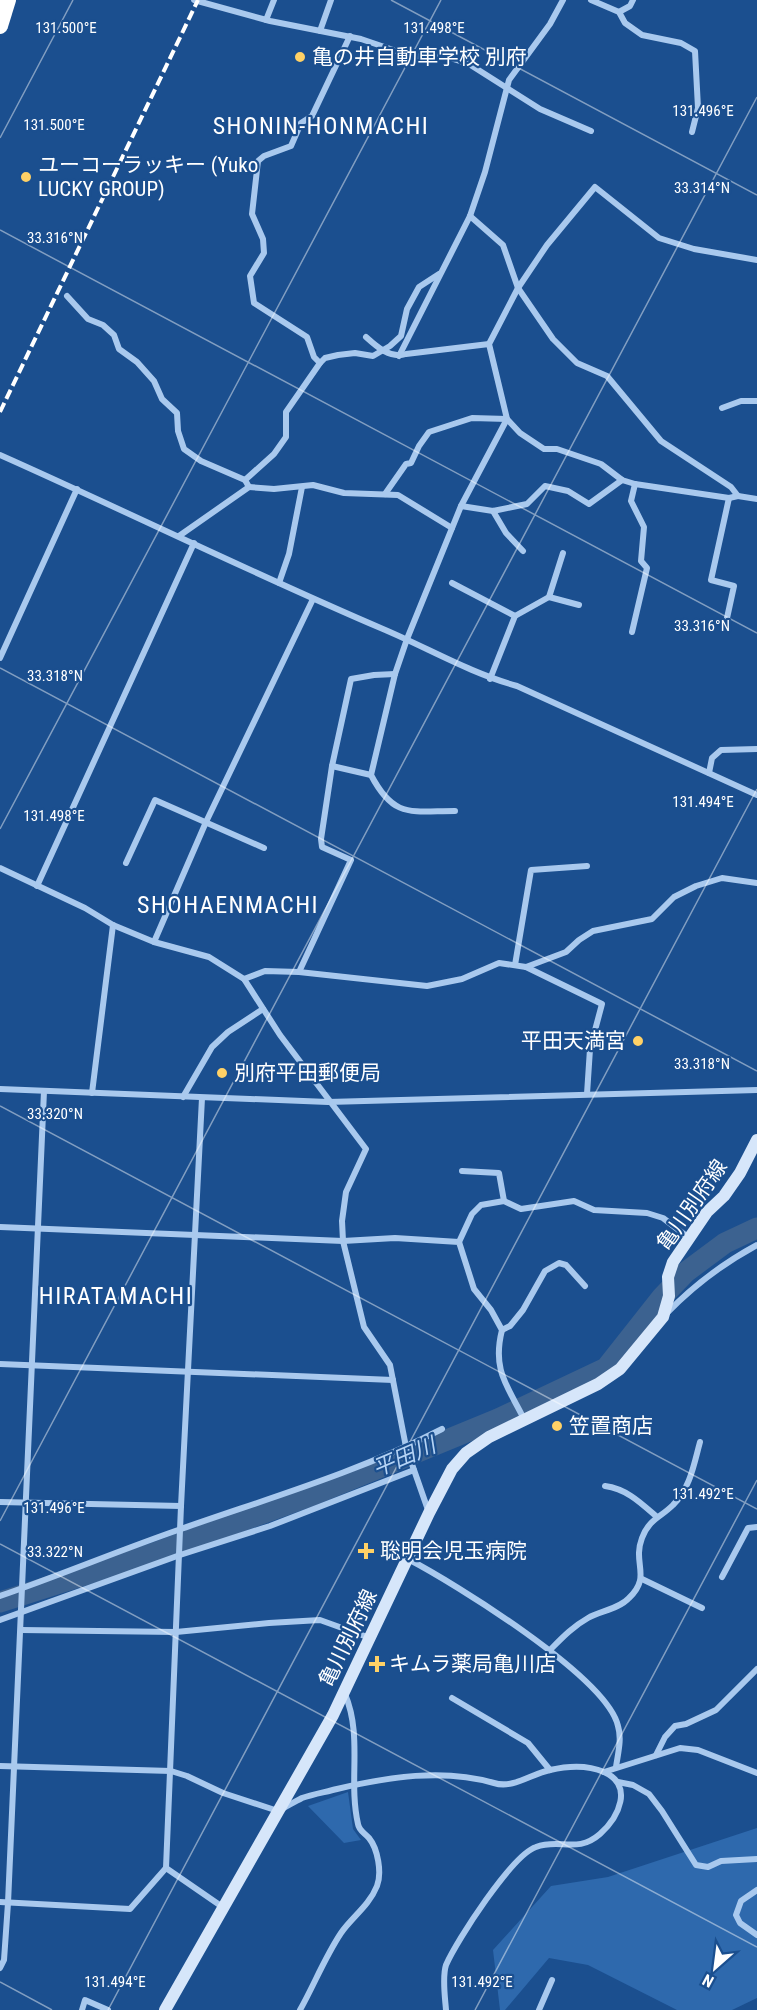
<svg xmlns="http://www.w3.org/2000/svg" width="757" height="2010" viewBox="0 0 757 2010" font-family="'Roboto Condensed','Noto Sans JP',sans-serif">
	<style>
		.green { fill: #2e69ad }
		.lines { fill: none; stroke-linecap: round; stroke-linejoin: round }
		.river { stroke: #3c6290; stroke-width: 21 }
		.street { stroke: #a9c9ee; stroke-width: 6 }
		.secondary { stroke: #d6e6fa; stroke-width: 12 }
		.highway { stroke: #fff; stroke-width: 16 }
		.rail { stroke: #fff; stroke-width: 4; stroke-dasharray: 10 4.5; stroke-linecap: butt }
		.ticks { fill: none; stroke: #fff; stroke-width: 1.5; stroke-opacity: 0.45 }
		.poi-dot { fill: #ffd166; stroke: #1b4f8f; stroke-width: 2 }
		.labels { text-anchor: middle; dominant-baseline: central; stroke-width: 4.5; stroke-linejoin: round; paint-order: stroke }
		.poi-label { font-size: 21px; fill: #fff; stroke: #1b4f8f; text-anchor: start }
		.street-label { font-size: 21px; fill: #fff; stroke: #1b4f8f }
		.water-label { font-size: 22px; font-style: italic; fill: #b5d3f5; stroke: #1b4f8f }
		.quarter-label { font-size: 24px; letter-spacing: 1.5px; fill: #fff; stroke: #1b4f8f }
		.ticks-label { font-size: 15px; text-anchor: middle; fill: #fff; stroke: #1b4f8f; stroke-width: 4.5; stroke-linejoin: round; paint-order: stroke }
	</style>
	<rect width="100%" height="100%" fill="#1b4f8f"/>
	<g class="green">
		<path d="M348,1792L353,1829L361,1840L344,1843L308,1806Z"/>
		<path d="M757,1828V1998L732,2010H677L588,1965L549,1958L505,2010H500L493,1950L551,1886L608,1877Z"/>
	</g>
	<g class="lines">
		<path class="river" d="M0,1602L151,1554L308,1497L498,1419L606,1368L662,1297L686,1272L725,1243L757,1228"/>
		<g class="street">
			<path d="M194,0L270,21L361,39L411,56L447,57L469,64L540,109L591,131"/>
			<path d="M591,0L619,12L625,23L642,35L681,43L695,51L698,108L692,132"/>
			<path d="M619,12L630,6L633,0"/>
			<path d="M266,20L274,0"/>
			<path d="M320,31L331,0"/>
			<path d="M470,216L503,245L518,288L553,339L577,363L607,376L661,441L731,487L738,496L757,499"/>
			<path d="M67,296L88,319L103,325L114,335L119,349L137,362L154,381L162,399L177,413L178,431L184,449L201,461L245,480"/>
			<path d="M366,337C377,347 390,359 406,354L489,344"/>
			<path d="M399,356L470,216L485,172L509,80L550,24L563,0"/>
			<path d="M320,363L314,357L307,337L254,303L250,276L264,253L263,239L252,214L258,161L264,156L291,146L301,123L312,116L350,36"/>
			<path d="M722,408L741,401H757"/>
			<path d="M0,455C128,512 254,574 383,629C428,648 470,673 517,686L757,795"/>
			<path d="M249,487L274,489L313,485L344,493L398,495L452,528"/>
			<path d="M385,494L406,464L411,463L419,446L429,432L472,418L507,419L520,433L544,449H557L601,464L622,480L635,484L729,498L738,496"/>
			<path d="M461,506L493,511L527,504L545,486L568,491L589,504L622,480"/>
			<path d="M493,511L506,533L523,551"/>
			<path d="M179,536L249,487L245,480L274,454L286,437V412L320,363L325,358L338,355L355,353L373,356L390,346L401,336L407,309L419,287L439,274"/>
			<path d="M279,583L289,554L302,487"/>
			<path d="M452,583L515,616"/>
			<path d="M549,597L579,605"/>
			<path d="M727,618L734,586L711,580L729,498"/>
			<path d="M632,632L647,568L641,561L644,527L631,501L635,484"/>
			<path d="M0,658L77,489"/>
			<path d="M490,679L515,616L549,597L563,553"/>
			<path d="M332,766L371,775"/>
			<path d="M709,773L712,758L721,750L757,749"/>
			<path d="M455,811C411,811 394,819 371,775L395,674L407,639L461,506L507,419L489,344L518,288L547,245L595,187L659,238L694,249L757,260"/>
			<path d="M126,863L155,800L264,848"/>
			<path d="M0,868L85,908L113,925L154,942L209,957L244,979L280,1035L366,1149L346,1192L342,1221L343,1241L364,1327L390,1365L406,1447L428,1510"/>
			<path d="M37,886L194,543"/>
			<path d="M154,942L206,822L313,599"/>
			<path d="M515,965L531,870L587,866"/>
			<path d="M526,967L566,952L579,940L593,931L652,919L674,897L696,886L722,878L757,883"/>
			<path d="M299,972L351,860L322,847L321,839L332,766L351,679L374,675L395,674"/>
			<path d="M244,979L265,971L299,972L427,986L462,979L499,963L526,967L602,1004L590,1049L587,1094"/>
			<path d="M0,1089L328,1102L757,1090"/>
			<path d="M92,1093L113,925"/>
			<path d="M183,1097L212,1047L228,1032L263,1009"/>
			<path d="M462,1171L499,1173L504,1201"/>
			<path d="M0,1227L343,1241L395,1238L459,1242L474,1289L491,1310L502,1330C492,1370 507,1385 524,1419"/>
			<path d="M459,1242L472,1214L481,1205L504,1201L521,1209L574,1201L594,1210L647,1213L663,1218L689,1238"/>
			<path d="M667,1313C695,1284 722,1264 757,1245"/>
			<path d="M502,1330L510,1326L523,1310L545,1271L559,1263L566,1265L585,1286"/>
			<path d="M0,1364L393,1380"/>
			<path d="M605,1486C627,1489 641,1503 657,1517"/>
			<path d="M0,1502L181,1506"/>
			<path d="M408,1559C454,1583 607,1677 618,1726C622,1739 618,1753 616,1767"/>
			<path d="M722,1577L748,1528L757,1527"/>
			<path d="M642,1579L702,1608"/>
			<path d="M0,1596C61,1575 120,1550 181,1529C269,1498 359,1472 442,1429"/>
			<path d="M0,1620L180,1555L270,1526L414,1470"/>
			<path d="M21,1630L176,1632L269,1623L320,1620L370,1638"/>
			<path d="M549,1651C561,1639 572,1627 588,1618C600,1611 619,1609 629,1598C652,1576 632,1564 642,1538C649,1519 660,1518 673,1505C690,1489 694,1464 700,1442"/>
			<path d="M452,1698L528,1743L550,1770"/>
			<path d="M656,1755L665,1737L675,1726L686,1724L716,1710L757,1669"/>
			<path d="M0,1766L171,1771L187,1776L223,1793L278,1811C286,1807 294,1802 302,1798C313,1794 326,1792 337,1789C388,1777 443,1768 494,1783C513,1789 531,1774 550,1770C567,1766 588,1765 604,1772C634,1785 619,1817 600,1834C577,1854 560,1838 536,1847C512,1855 457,1940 446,1965C442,1977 445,1997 446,2010"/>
			<path d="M604,1772L680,1748L698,1750L757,1773"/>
			<path d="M618,1782L633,1785L649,1794L662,1811L696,1865L708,1867L721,1861L757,1859"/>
			<path d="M166,1868L224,1908"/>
			<path d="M757,1890L741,1901L736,1915L740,1923L757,1935"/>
			<path d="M0,1902L130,1909L166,1868L181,1506L202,1098"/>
			<path d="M0,1968L4,1960L8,1903L44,1091"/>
			<path d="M82,2010L85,2000L108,2010"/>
			<path d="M300,2010C314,1985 325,1957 341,1933C352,1917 369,1906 377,1886C382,1873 378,1849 369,1838C365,1833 359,1831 358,1824C348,1780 363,1737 345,1694"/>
			<path d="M539,2010L552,1980"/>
		</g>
		<path class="secondary" d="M165,2010L333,1715L429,1513L452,1469L466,1453L489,1437L598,1384L620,1369L663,1317L669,1296L668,1277L673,1262L707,1212L724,1196L740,1173L757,1140"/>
		<path class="highway" d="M0,26L8,0"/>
		<path class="rail" d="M0,412L198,0"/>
	</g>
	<path class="ticks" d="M391,0L757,195M0,138L73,0M0,230L757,633M0,668L757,1071M0,829L441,0M0,1106L757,1509M0,1521L757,97M0,1544L757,1947M0,1982L52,2010M108,2010L757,789M475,2010L757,1480"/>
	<g class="poi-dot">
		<circle cx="300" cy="57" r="6"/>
		<circle cx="26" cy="177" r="6"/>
		<circle cx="638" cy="1041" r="6"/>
		<circle cx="222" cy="1073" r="6"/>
		<circle cx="557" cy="1426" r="6"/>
		<path d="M363 1542h6v6h6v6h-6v6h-6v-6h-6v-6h6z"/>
		<path d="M374 1655h6v6h6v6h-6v6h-6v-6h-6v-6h6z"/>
	</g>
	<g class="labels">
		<g class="poi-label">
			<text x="312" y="57">亀の井自動車学校 別府</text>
			<text x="38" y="165">ユーコーラッキー (Yuko<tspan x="38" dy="24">LUCKY GROUP)</tspan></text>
			<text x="626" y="1041" text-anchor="end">平田天満宮</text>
			<text x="234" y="1073">別府平田郵便局</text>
			<text x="569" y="1426">笠置商店</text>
			<text x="380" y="1551">聡明会児玉病院</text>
			<text x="389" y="1664">キムラ薬局亀川店</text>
		</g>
		<g class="street-label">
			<text transform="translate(692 1205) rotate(-55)">亀川別府線</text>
			<text transform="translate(348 1638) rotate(-64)">亀川別府線</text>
		</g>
		<g class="water-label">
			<text transform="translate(404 1457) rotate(-23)">平田川</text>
		</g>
		<g class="quarter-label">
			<text x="321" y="126">SHONIN-HONMACHI</text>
			<text x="228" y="905">SHOHAENMACHI</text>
			<text x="116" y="1296">HIRATAMACHI</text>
		</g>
	</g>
	<g class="ticks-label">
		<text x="66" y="33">131.500°E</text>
		<text x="434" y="33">131.498°E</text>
		<text x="703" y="116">131.496°E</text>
		<text x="54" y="130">131.500°E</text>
		<text x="702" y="193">33.314°N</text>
		<text x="55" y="243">33.316°N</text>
		<text x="702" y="631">33.316°N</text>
		<text x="55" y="681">33.318°N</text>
		<text x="703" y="807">131.494°E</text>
		<text x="54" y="821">131.498°E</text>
		<text x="702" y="1069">33.318°N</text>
		<text x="55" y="1119">33.320°N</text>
		<text x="703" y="1499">131.492°E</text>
		<text x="54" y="1513">131.496°E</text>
		<text x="55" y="1557">33.322°N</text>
		<text x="115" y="1987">131.494°E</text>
		<text x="482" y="1987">131.492°E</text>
	</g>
	<g transform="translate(715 1968) rotate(208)" stroke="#1b4f8f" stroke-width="4.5" paint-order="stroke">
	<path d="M0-4.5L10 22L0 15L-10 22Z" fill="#ffffff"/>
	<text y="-9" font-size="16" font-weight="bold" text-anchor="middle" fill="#ffffff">N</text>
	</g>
</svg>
